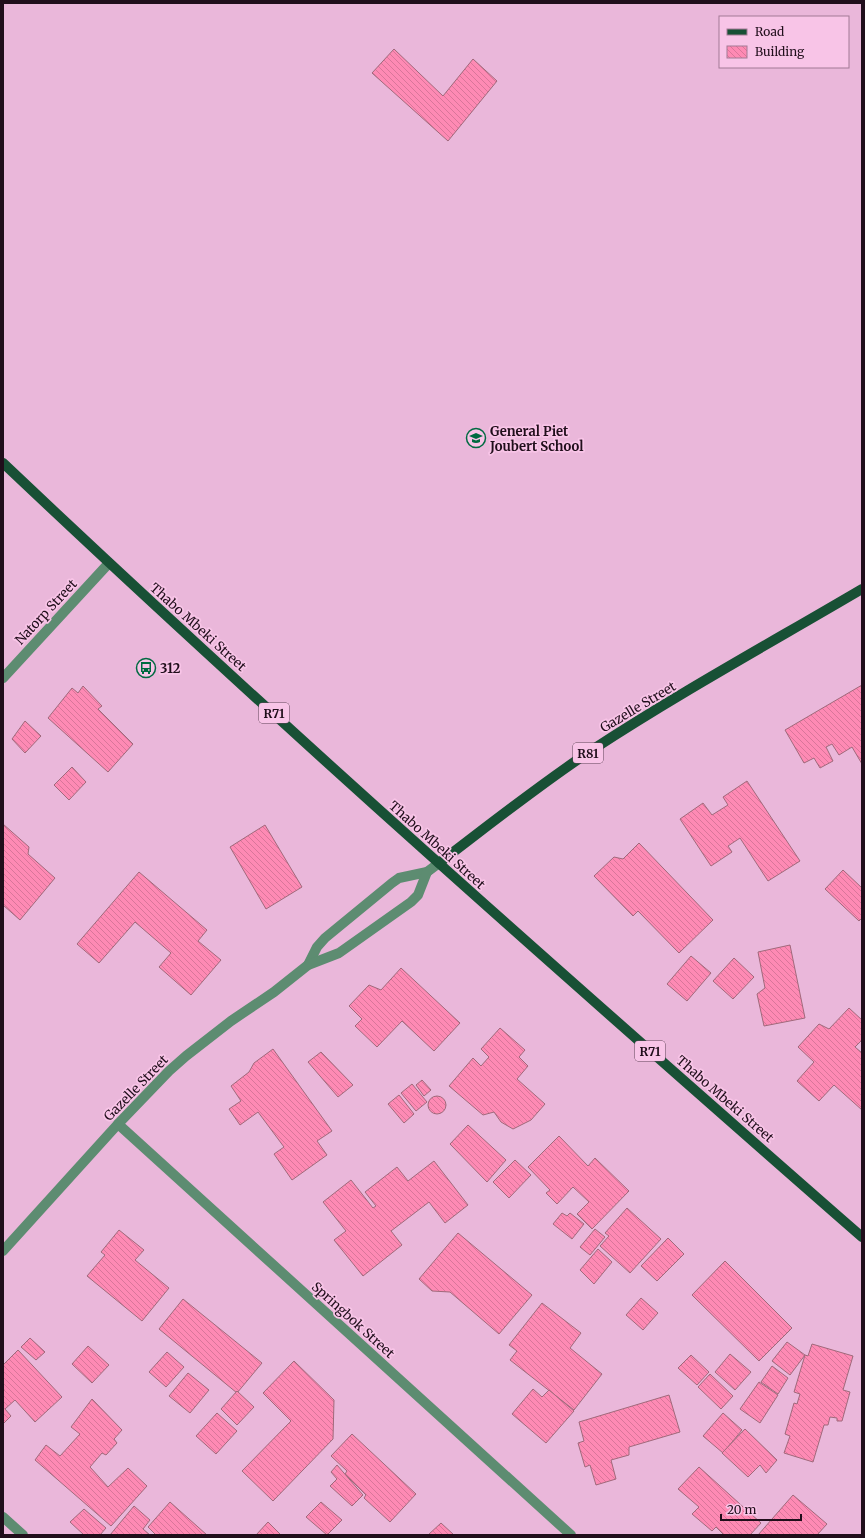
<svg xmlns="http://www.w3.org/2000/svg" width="865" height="1538" viewBox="0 0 865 1538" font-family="Merriweather,serif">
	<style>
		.building { fill: url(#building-back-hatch); stroke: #a0697b }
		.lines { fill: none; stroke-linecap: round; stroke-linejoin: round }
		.minor { stroke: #5d8c71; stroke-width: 10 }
		.primary { stroke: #185035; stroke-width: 10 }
		.labels { text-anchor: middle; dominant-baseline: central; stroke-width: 3.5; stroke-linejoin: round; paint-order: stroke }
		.shield { fill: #f8c4e7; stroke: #614558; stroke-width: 1 }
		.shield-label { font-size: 12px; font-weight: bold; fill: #200e1b }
		.poi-label { font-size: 13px; font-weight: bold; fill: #200e1b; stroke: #f8c4e7; text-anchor: start }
		.street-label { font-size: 13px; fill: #200e1b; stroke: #f8c4e7 }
	</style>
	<defs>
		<pattern id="building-back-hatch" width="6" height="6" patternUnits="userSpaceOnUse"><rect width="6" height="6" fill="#fe8ab4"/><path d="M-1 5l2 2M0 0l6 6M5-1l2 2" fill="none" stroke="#d9769a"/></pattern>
	</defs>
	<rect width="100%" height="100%" fill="#eab7da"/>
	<g class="building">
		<path d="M394,49L443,96L473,59L497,81L448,141L372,73Z"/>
		<path d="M862,685V764L852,747L839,755L832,744L826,747L833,761L820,768L814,758L804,763L785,730Z"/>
		<path d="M83,686L102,706L98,709L133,744L108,772L48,718L72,688L78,693Z"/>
		<path d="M25,721L41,736L25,753L12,739Z"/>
		<path d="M72,767L86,782L69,800L54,785Z"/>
		<path d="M747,781L800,861L768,881L740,838L728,846L732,852L711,866L680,819L703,803L712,815L728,805L723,797Z"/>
		<path d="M3,824L29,847L28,854L55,878L20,920L3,905Z"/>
		<path d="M265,825L302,887L266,909L230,847Z"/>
		<path d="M639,843L713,920L679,953L638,911L633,916L594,876L614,857L623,859Z"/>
		<path d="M843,870L862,888V918L859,921L825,889Z"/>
		<path d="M139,872L207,930L198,941L221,960L191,995L159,967L171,953L135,922L99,963L77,944Z"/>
		<path d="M790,945L805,1018L764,1026L757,994L765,988L758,952Z"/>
		<path d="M691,956L711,973L687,1001L667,984Z"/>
		<path d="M734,958L754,977L733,999L713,981Z"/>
		<path d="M401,968L460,1023L434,1051L402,1021L377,1047L355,1026L362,1019L349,1006L369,985L381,990Z"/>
		<path d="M849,1008L862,1020V1040L855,1047L862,1053V1110L834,1085L819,1101L797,1081L814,1062L798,1047L819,1024L829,1029Z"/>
		<path d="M500,1028L525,1050L519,1057L528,1066L517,1079L545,1104L531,1120L513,1129L501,1122L494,1112L483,1115L449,1086L473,1058L481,1066L489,1057L481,1049Z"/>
		<path d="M273,1049L332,1131L317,1141L327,1155L292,1180L274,1154L284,1147L258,1112L240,1125L229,1109L241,1101L231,1086L249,1072L254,1063Z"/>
		<path d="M321,1052L353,1085L338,1097L308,1062Z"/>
		<path d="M422,1080L431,1090L424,1096L416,1085Z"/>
		<path d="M412,1084L427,1102L416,1111L401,1093Z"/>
		<path d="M399,1095L414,1114L404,1123L388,1104Z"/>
		<circle cx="437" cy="1105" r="9"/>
		<path d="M468,1125L506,1160L487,1182L450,1144Z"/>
		<path d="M559,1136L588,1166L595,1158L629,1191L592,1229L577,1214L589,1202L573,1187L557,1204L546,1193L550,1190L528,1167Z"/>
		<path d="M515,1160L531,1175L509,1198L493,1182Z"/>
		<path d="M434,1161L468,1205L445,1223L429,1202L391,1231L402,1245L363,1276L334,1240L346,1231L323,1202L351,1180L373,1208L376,1206L365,1192L397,1167L408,1181Z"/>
		<path d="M627,1208L661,1239L630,1273L600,1246L609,1236L605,1233Z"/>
		<path d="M562,1213L567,1216L570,1213L584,1224L572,1239L553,1224Z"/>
		<path d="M595,1229L605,1237L590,1255L580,1247Z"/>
		<path d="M119,1230L144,1250L135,1260L169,1288L142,1321L87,1276L105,1255L101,1252Z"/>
		<path d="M458,1233L532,1295L499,1334L450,1292L432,1291L419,1279Z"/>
		<path d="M668,1238L684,1254L657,1281L641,1266Z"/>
		<path d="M598,1249L612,1262L594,1284L580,1270Z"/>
		<path d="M725,1261L792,1328L759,1361L692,1295Z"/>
		<path d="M641,1298L658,1313L643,1330L626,1315Z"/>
		<path d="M183,1299L262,1363L237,1393L159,1329Z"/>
		<path d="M542,1303L581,1333L570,1348L602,1374L574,1410L510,1360L517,1351L509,1345Z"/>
		<path d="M30,1338L45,1352L36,1360L21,1347Z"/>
		<path d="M787,1342L805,1355L790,1375L772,1361Z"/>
		<path d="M812,1344L853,1356L843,1390L850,1392L842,1421H837V1418L830,1417L828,1425H824L813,1462L784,1453L790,1436L785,1434L794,1403L797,1404L800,1394L794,1392L805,1355L808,1356Z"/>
		<path d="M88,1346L109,1365L92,1383L72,1364Z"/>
		<path d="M18,1350L62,1397L35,1422L15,1400L5,1409L11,1416L3,1424V1391L4,1390L3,1388V1365Z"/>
		<path d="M167,1352L184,1367L166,1387L149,1372Z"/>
		<path d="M730,1354L751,1372L735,1390L715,1372Z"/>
		<path d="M691,1355L709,1372L697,1385L678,1368Z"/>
		<path d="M294,1361L334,1400L333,1439L273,1501L242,1471L291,1421L263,1393Z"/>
		<path d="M772,1366L788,1378L778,1394L761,1382Z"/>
		<path d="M188,1373L209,1390L190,1413L169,1396Z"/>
		<path d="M710,1374L733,1396L721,1409L698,1387Z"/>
		<path d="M759,1382L778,1395L760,1423L740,1409Z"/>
		<path d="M533,1389L542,1397L549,1390L574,1411L546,1443L512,1414Z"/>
		<path d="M237,1391L254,1407L237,1425L221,1409Z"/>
		<path d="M669,1395L680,1432L629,1447V1455L611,1460L616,1479L596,1485L590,1465L585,1467L578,1443L584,1441L579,1422Z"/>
		<path d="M92,1399L122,1430L114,1439L117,1443L106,1455L102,1453L90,1467L108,1487L128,1468L147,1486L111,1526L35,1460L46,1445L60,1456L80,1434L71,1427Z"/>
		<path d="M217,1413L237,1431L216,1454L196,1436Z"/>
		<path d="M723,1413L742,1430L723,1453L703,1436Z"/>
		<path d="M745,1429L777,1460L766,1473L760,1465L748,1477L722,1453Z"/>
		<path d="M352,1434L416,1494L390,1522L364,1498L366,1495L345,1474L347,1471L331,1456Z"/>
		<path d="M337,1465L363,1495L352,1506L330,1486L337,1479L331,1472Z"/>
		<path d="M699,1467L761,1523L750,1535H724L716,1527L712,1531L692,1514L699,1507L678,1489Z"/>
		<path d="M793,1495L827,1524L817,1535H758Z"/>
		<path d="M170,1502L207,1535H156L148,1527Z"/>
		<path d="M321,1502L342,1520L327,1535L306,1517Z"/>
		<path d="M134,1506L150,1520L143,1529L150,1535H110Z"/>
		<path d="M84,1509L106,1528L100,1535H84L70,1522Z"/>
		<path d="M268,1522L281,1535H256Z"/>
		<path d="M441,1523L454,1535H428Z"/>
	</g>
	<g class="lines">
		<g class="minor">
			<path d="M3,678L109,563"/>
			<path d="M308,965L317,947L325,938L392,883L399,878L427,872L439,863"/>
			<path d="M118,1124L571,1535"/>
			<path d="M3,1251L118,1124L169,1071L186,1056L231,1021L274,992L308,965L339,953L411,902L418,895L427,872"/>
			<path d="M3,1517L23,1535"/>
		</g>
		<g class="primary">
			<path d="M3,463C283,728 572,983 862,1237"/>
			<path d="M439,863C489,825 539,785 592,750C679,693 772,642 862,589"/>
		</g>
	</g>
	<defs>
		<symbol id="school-ring" viewBox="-11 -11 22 22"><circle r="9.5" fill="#f8c4e7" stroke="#006a41" stroke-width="1.5"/><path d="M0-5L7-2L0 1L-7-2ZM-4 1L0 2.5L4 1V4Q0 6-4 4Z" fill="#006a41"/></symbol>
		<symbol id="bus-ring" viewBox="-11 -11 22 22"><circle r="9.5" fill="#f8c4e7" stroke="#006a41" stroke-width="1.5"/><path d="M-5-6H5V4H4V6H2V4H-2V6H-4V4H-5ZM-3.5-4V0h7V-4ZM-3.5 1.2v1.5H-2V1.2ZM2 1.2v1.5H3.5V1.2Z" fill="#006a41"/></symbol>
	</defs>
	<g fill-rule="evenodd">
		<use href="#school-ring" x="465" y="427" width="22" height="22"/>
		<use href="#bus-ring" x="135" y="657" width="22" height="22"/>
	</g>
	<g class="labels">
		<g class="shield">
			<rect x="259" y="703" width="30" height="20" rx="3"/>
			<rect x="573" y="743" width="30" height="20" rx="3"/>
			<rect x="635" y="1041" width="30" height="20" rx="3"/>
		</g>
		<g class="shield-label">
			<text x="274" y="713">R71</text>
			<text x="588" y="753">R81</text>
			<text x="650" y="1051">R71</text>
		</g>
		<g class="poi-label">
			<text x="490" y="431">General Piet<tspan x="490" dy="15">Joubert School</tspan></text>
			<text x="160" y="668">312</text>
		</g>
		<g class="street-label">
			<text transform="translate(46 612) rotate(-47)">Natorp Street</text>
			<text transform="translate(198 627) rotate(42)">Thabo Mbeki Street</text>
			<text transform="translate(638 707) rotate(-31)">Gazelle Street</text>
			<text transform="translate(437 845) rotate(42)">Thabo Mbeki Street</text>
			<text transform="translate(136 1088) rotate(-46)">Gazelle Street</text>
			<text transform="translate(725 1099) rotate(41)">Thabo Mbeki Street</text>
			<text transform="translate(353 1320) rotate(42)">Springbok Street</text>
		</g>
	</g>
	<rect width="865" height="1538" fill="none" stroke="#200e1b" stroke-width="8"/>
	<rect x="719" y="16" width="130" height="52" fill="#f8c4e7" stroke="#a27b95"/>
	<rect x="727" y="29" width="20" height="6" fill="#185035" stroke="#a27b95"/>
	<text x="755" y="36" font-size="12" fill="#200e1b">Road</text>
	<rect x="727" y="46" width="20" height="12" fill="url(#building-back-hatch)" stroke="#a27b95"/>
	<text x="755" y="56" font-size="12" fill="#200e1b">Building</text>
	<path d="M721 1514v6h80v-6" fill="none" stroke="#200e1b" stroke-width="2"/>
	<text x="727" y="1514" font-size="12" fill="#200e1b" stroke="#f8c4e7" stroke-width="3" paint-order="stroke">20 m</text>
</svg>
